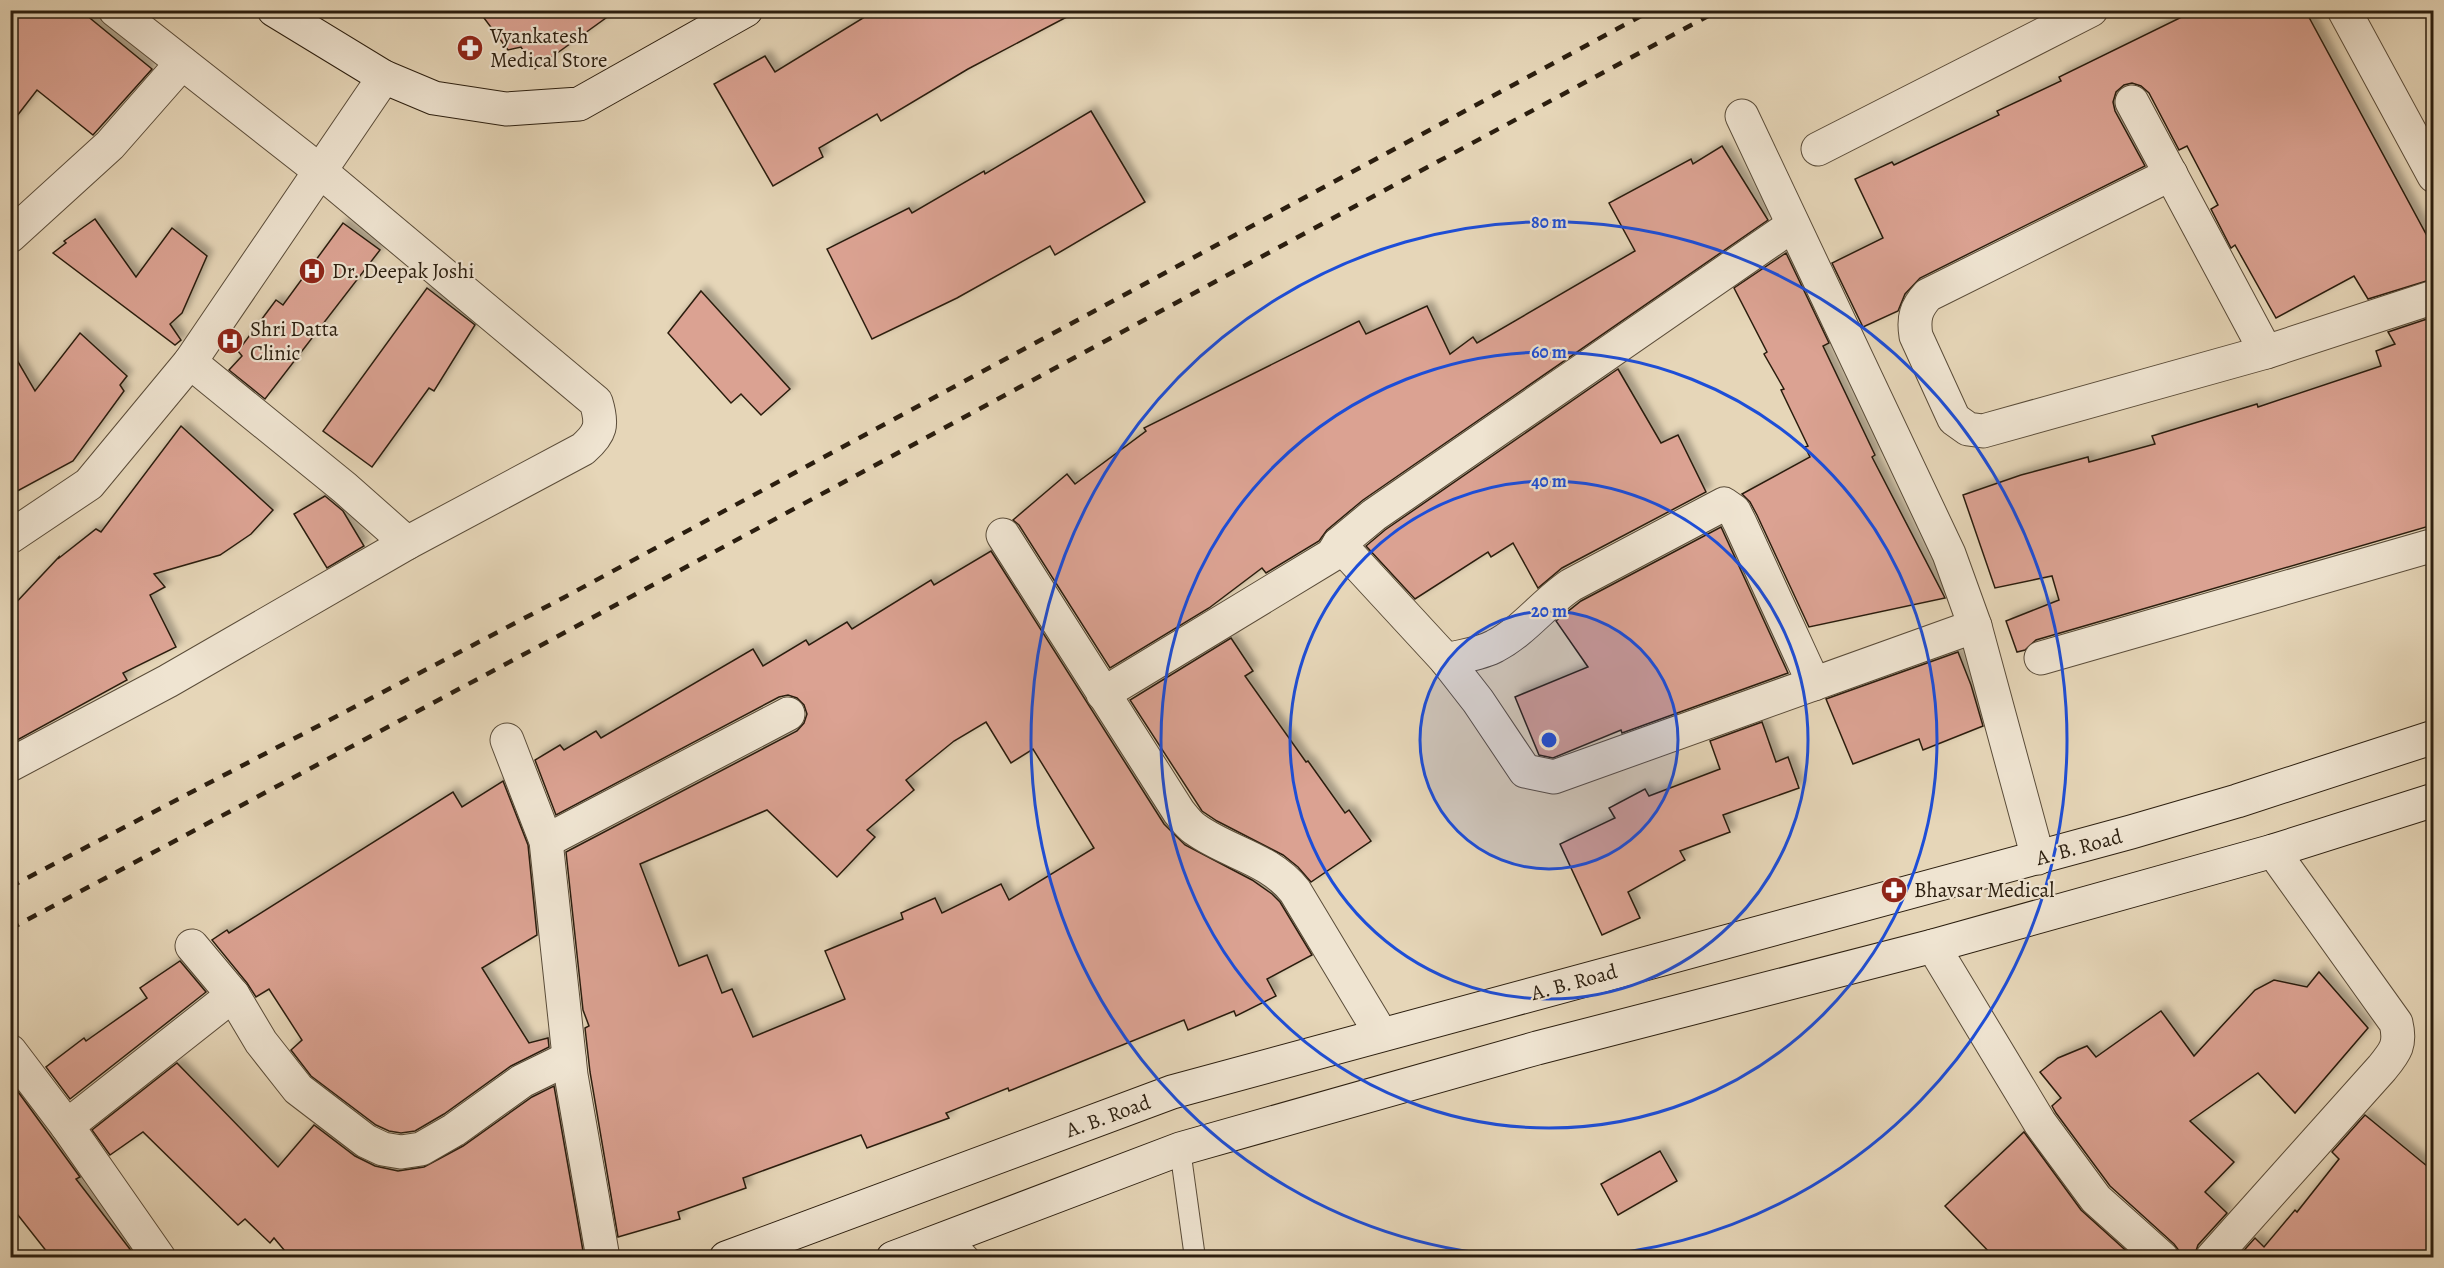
<svg xmlns="http://www.w3.org/2000/svg" width="2444" height="1268" viewBox="0 0 2444 1268" font-family="Alegreya,serif">
	<style>
		.building { fill: #dba292; stroke: #2b1e0f; stroke-width: 1.5; fill-rule: evenodd; filter: url(#shadow) }
		.lines { fill: none; stroke-linecap: round; stroke-linejoin: round }
		.lane-casing { stroke: #5a4c39; stroke-width: 22 }
		.street-casing { stroke: #5a4c39; stroke-width: 35 }
		.secondary-casing { stroke: #2b1e0f; stroke-width: 35 }
		.lane { stroke: #efe4d1; stroke-width: 20 }
		.street { stroke: #efe4d1; stroke-width: 33 }
		.secondary { stroke: #efe4d1; stroke-width: 33 }
		.rail { stroke: #2b1e0f; stroke-width: 4.5; stroke-dasharray: 10 10; stroke-linecap: butt }
		.ring { fill: none; stroke: #1d4ed8; stroke-width: 3 }
		.labels { text-anchor: middle; dominant-baseline: central; stroke-width: 4.5; stroke-linejoin: round; paint-order: stroke }
		.poi-label { font-size: 21px; fill: #2b1e0f; stroke: #efe4d1; text-anchor: start }
		.street-label { font-size: 21px; fill: #2b1e0f; stroke: #efe4d1 }
		.centre { fill: #1d4ed8; stroke: #efe4d1; stroke-width: 3 }
		.ring-label { font-size: 18px; text-anchor: middle; font-weight: bold; fill: #1d4ed8; stroke: #efe4d1; stroke-width: 4.5; stroke-linejoin: round; paint-order: stroke }
	</style>
	<defs>
		<filter id="shadow"><feDropShadow dx="5.5" dy="-5.5" stdDeviation="3" flood-color="#0004"/></filter>
	</defs>
	<rect width="100%" height="100%" fill="#e6d6b8"/>
	<filter id="stains"><feTurbulence type="fractalNoise" baseFrequency=".00333" numOctaves="4"/><feColorMatrix values="0 0 0 0 .2 0 0 0 0 .09 0 0 0 0 .02 0 0 0 .5 -.17"/></filter>
	<radialGradient id="worn" r=".72"><stop offset=".6" stop-color="#630" stop-opacity="0"/><stop offset="1" stop-color="#630" stop-opacity=".3"/></radialGradient>
	<g class="building">
		<path d="M10,10H80L152,69L93,135L37,90L10,125Z"/>
		<path d="M478,10H617L535,69L521,47L508,50Z"/>
		<path d="M876,10H1080L968,69L881,121L877,114L819,148L823,157L773,186L714,84L765,56L775,72Z"/>
		<path d="M2196,10H2305L2433,247V279L2368,299L2354,276L2276,318L2235,245L2231,248L2211,209L2218,205L2187,146L2179,150L2149,93L2141,86L2132,83L2124,85L2116,92L2113,102L2115,111L2145,166L1920,278L1905,294L1898,311L1863,327L1832,263L1883,238L1855,179L1892,162L1894,165L1999,115L1997,111L2061,81L2059,77Z"/>
		<path d="M1091,111L1145,202L1055,255L1050,246L957,298L872,339L827,249L909,208L912,213L984,171L985,174Z"/>
		<path d="M1722,146L1768,220L1363,500L1327,530L1319,541L1266,573L1262,568L1209,608L1110,668L1019,525L1013,520L1067,474L1075,484L1146,431L1144,428L1359,321L1366,334L1427,306L1450,354L1473,337L1477,343L1635,251L1609,203L1691,159L1693,164Z"/>
		<path d="M95,219L136,277L172,228L207,256L182,313L170,324L181,340L175,345L53,253L66,243L64,241Z"/>
		<path d="M343,223L380,250L265,399L229,370L242,356L238,351L276,300L283,305Z"/>
		<path d="M1786,253L1829,343L1823,346L1875,455L1872,457L1945,598L1809,627L1757,515L1750,502L1742,494L1810,457L1805,447L1808,446L1781,390L1784,389L1764,354L1767,352L1734,288Z"/>
		<path d="M427,288L475,325L434,391L429,388L372,467L323,431Z"/>
		<path d="M701,291L790,389L761,415L741,394L731,403L668,333Z"/>
		<path d="M2433,317V525L2036,640L2025,650L2017,652L2006,621L2059,600L2052,576L1995,588L1963,495L2021,475L2088,457L2089,462L2155,444L2152,436L2257,404L2258,407L2381,366L2376,351L2395,344L2388,332Z"/>
		<path d="M80,333L127,376L120,385L124,391L73,461L10,495V348L35,391Z"/>
		<path d="M1618,369L1661,443L1678,435L1706,492L1562,568L1538,588L1513,543L1491,557L1488,552L1415,599L1366,546L1385,530Z"/>
		<path d="M181,426L273,510L251,534L220,555L154,574L165,587L150,595L176,647L123,673L127,680L10,744V609L59,557V558L96,529L101,532Z"/>
		<path d="M325,496L343,511L364,546L327,568L294,514Z"/>
		<path d="M1721,527L1788,673L1622,733L1621,730L1553,758L1539,755L1515,697L1588,667L1556,621L1581,601Z"/>
		<path d="M991,551L1164,824L1185,845L1252,880L1272,894L1280,902L1312,955L1267,979L1276,996L1236,1016L1234,1011L1188,1030L1184,1020L1009,1091L1008,1088L946,1113L949,1118L867,1148L861,1135L743,1178L746,1188L678,1212L680,1219L618,1237L590,1072L585,1028L589,1026L583,1010L566,852L797,731L804,723L807,714L804,705L797,698L788,695L779,697L556,815L535,760L560,745L564,750L596,731L601,738L753,649L763,666L806,640L809,645L847,622L852,629L931,580L934,585ZM986,722L1011,763L1033,749L1094,848L1009,900L1001,884L942,913L935,898L901,913L903,919L825,951L845,999L753,1037L732,989L722,993L707,955L679,966L640,864L767,810L837,877L875,837L867,830L914,790L906,780L954,741Z"/>
		<path d="M1231,638L1253,671L1245,676L1306,762L1308,761L1345,813L1349,810L1371,841L1311,882L1298,867L1283,855L1217,821L1202,811L1130,700Z"/>
		<path d="M1958,652L1971,685L1983,726L1923,750L1919,739L1853,764L1826,699Z"/>
		<path d="M1762,722L1776,762L1788,757L1799,788L1723,815L1730,832L1680,851L1685,860L1628,892L1640,918L1602,935L1560,844L1615,818L1609,808L1645,789L1649,796L1720,769L1710,741Z"/>
		<path d="M503,781L528,845L537,935L482,968L529,1043L548,1038L549,1047L511,1066L444,1114L415,1131L401,1133L389,1131L376,1125L311,1076L291,1050L302,1040L269,989L256,997L247,983L212,940L227,930L229,933L453,792L462,807Z"/>
		<path d="M180,961L206,992L70,1099L46,1067L84,1038L86,1041L147,998L140,988Z"/>
		<path d="M2319,972L2368,1028L2295,1113L2258,1073L2190,1121L2234,1162L2205,1192L2227,1213L2198,1245L2194,1257H2180V1252L2174,1244L2110,1186L2056,1113L2052,1106L2061,1098L2040,1072L2058,1058L2087,1046L2096,1057L2161,1011L2194,1056L2255,990L2274,980L2307,987Z"/>
		<path d="M177,1063L278,1167L314,1125L355,1156L375,1166L398,1171L424,1167L463,1146L532,1097L554,1086L583,1251L562,1257H290L274,1238L270,1243L245,1219L238,1225L143,1132L110,1155L92,1130Z"/>
		<path d="M16,1089L80,1177L76,1179L136,1257H51L10,1205V1093Z"/>
		<path d="M2365,1115L2433,1171V1257H2238L2255,1238L2264,1247L2295,1210L2297,1212L2339,1159L2332,1152Z"/>
		<path d="M2024,1132L2081,1210L2133,1257H1994L1945,1206Z"/>
		<path d="M1660,1151L1677,1181L1618,1215L1601,1184Z"/>
	</g>
	<g class="lines">
		<defs>
			<g id="lane">
				<path d="M1180,1149L1195,1258"/>
				<path d="M949,1235L970,1258"/>
			</g>
			<g id="street">
				<path d="M2344,10L2434,176"/>
				<path d="M2132,102L2266,352"/>
				<path d="M1742,116L1949,554L1975,626L2038,858"/>
				<path d="M1818,149L2091,10"/>
				<path d="M2171,174L1928,295C1916,308 1913,318 1916,336L1954,419L1968,429L1983,431L2266,352L2434,297"/>
				<path d="M10,236L110,145L182,63"/>
				<path d="M190,362L345,488L407,543"/>
				<path d="M1003,535L1179,812C1184,818 1189,825 1195,829C1228,853 1269,858 1295,891L1381,1034"/>
				<path d="M10,537L89,484L190,362L384,77"/>
				<path d="M1339,544L1446,660L1478,701L1525,771L1554,777L1975,626"/>
				<path d="M2041,658L2434,545"/>
				<path d="M1446,660C1461,656 1481,654 1495,646C1524,631 1544,603 1571,585L1724,504L1734,511L1740,523L1814,684"/>
				<path d="M1103,694L1332,555L1339,544L1374,515L1793,225"/>
				<path d="M507,740L546,841L571,1075L603,1258"/>
				<path d="M10,765L168,681L407,543L583,449C601,433 603,425 596,402L320,171L115,10"/>
				<path d="M546,841L788,714"/>
				<path d="M192,946L233,995L261,1042L298,1089L366,1141L383,1149L401,1152L421,1149L454,1130L522,1081L569,1058"/>
				<path d="M1933,946L2040,1123L2096,1199L2162,1258"/>
				<path d="M10,1051L67,1126L159,1258"/>
				<path d="M67,1126L233,995"/>
				<path d="M2212,1258L2382,1068C2396,1051 2401,1044 2396,1023L2273,851"/>
			</g>
			<g id="secondary">
				<path d="M274,10L384,77L434,98L506,109L579,104L746,10"/>
				<path d="M726,1258L1172,1092L2131,832L2237,801L2434,737"/>
				<path d="M893,1258L1180,1149L1537,1048L1933,946L2273,851L2434,800"/>
			</g>
		</defs>
		<use href="#lane" class="lane-casing"/>
		<use href="#street" class="street-casing"/>
		<use href="#secondary" class="secondary-casing"/>
		<use href="#lane" class="lane"/>
		<use href="#street" class="street"/>
		<use href="#secondary" class="secondary"/>
		<g class="rail">
			<path d="M10,887L563,598L1652,10"/>
			<path d="M10,929L575,627L1719,10"/>
		</g>
	</g>
	<circle cx="1549" cy="740" r="129" fill="#1d4ed8" fill-opacity=".12"/>
	<g class="ring">
		<circle cx="1549" cy="740" r="129"/>
		<circle cx="1549" cy="740" r="259"/>
		<circle cx="1549" cy="740" r="388"/>
		<path d="M1522 1257A518 518 0 1 1 1576 1257"/>
	</g>
	<defs>
		<symbol id="pharmacy-disc" viewBox="-11 -11 22 22"><circle r="9.5" fill="#8f2418" stroke="#efe4d1"/><path d="M-2-6h4v4h4v4h-4v4h-4v-4h-4v-4h4Z" fill="#fff"/></symbol>
		<symbol id="hospital-disc" viewBox="-11 -11 22 22"><circle r="9.5" fill="#8f2418" stroke="#efe4d1"/><path d="M-5-5h3v3.5h4V-5h3V5h-3V1.5h-4V5h-3Z" fill="#fff"/></symbol>
	</defs>
	<g fill-rule="evenodd">
		<use href="#pharmacy-disc" x="455" y="33" width="30" height="30"/>
		<use href="#hospital-disc" x="297" y="256" width="30" height="30"/>
		<use href="#hospital-disc" x="215" y="326" width="30" height="30"/>
		<use href="#pharmacy-disc" x="1879" y="875" width="30" height="30"/>
	</g>
	<g class="labels">
		<g class="poi-label">
			<text x="490" y="36">Vyankatesh<tspan x="490" dy="24">Medical Store</tspan></text>
			<text x="332" y="271">Dr. Deepak Joshi</text>
			<text x="250" y="329">Shri Datta<tspan x="250" dy="24">Clinic</tspan></text>
			<text x="1914" y="890">Bhavsar Medical</text>
		</g>
		<g class="street-label">
			<text transform="translate(2079 847) rotate(-15)">A. B. Road</text>
			<text transform="translate(1574 982) rotate(-15)">A. B. Road</text>
			<text transform="translate(1108 1116) rotate(-20)">A. B. Road</text>
		</g>
	</g>
	<circle cx="1549" cy="740" r="9" class="centre"/>
	<g class="ring-label">
		<text x="1549" y="228">80 m</text>
		<text x="1549" y="358">60 m</text>
		<text x="1549" y="487">40 m</text>
		<text x="1549" y="617">20 m</text>
	</g>
	<rect width="2444" height="1268" fill="none" stroke="#e6d6b8" stroke-width="36"/>
	<rect x="12" y="12" width="2420" height="1244" fill="none" stroke="#2b1e0f" stroke-width="3"/>
	<rect x="18" y="18" width="2408" height="1232" fill="none" stroke="#2b1e0f" stroke-width="1.5"/>
	<rect width="100%" height="100%" filter="url(#stains)"/>
	<rect width="100%" height="100%" fill="url(#worn)"/>
</svg>
